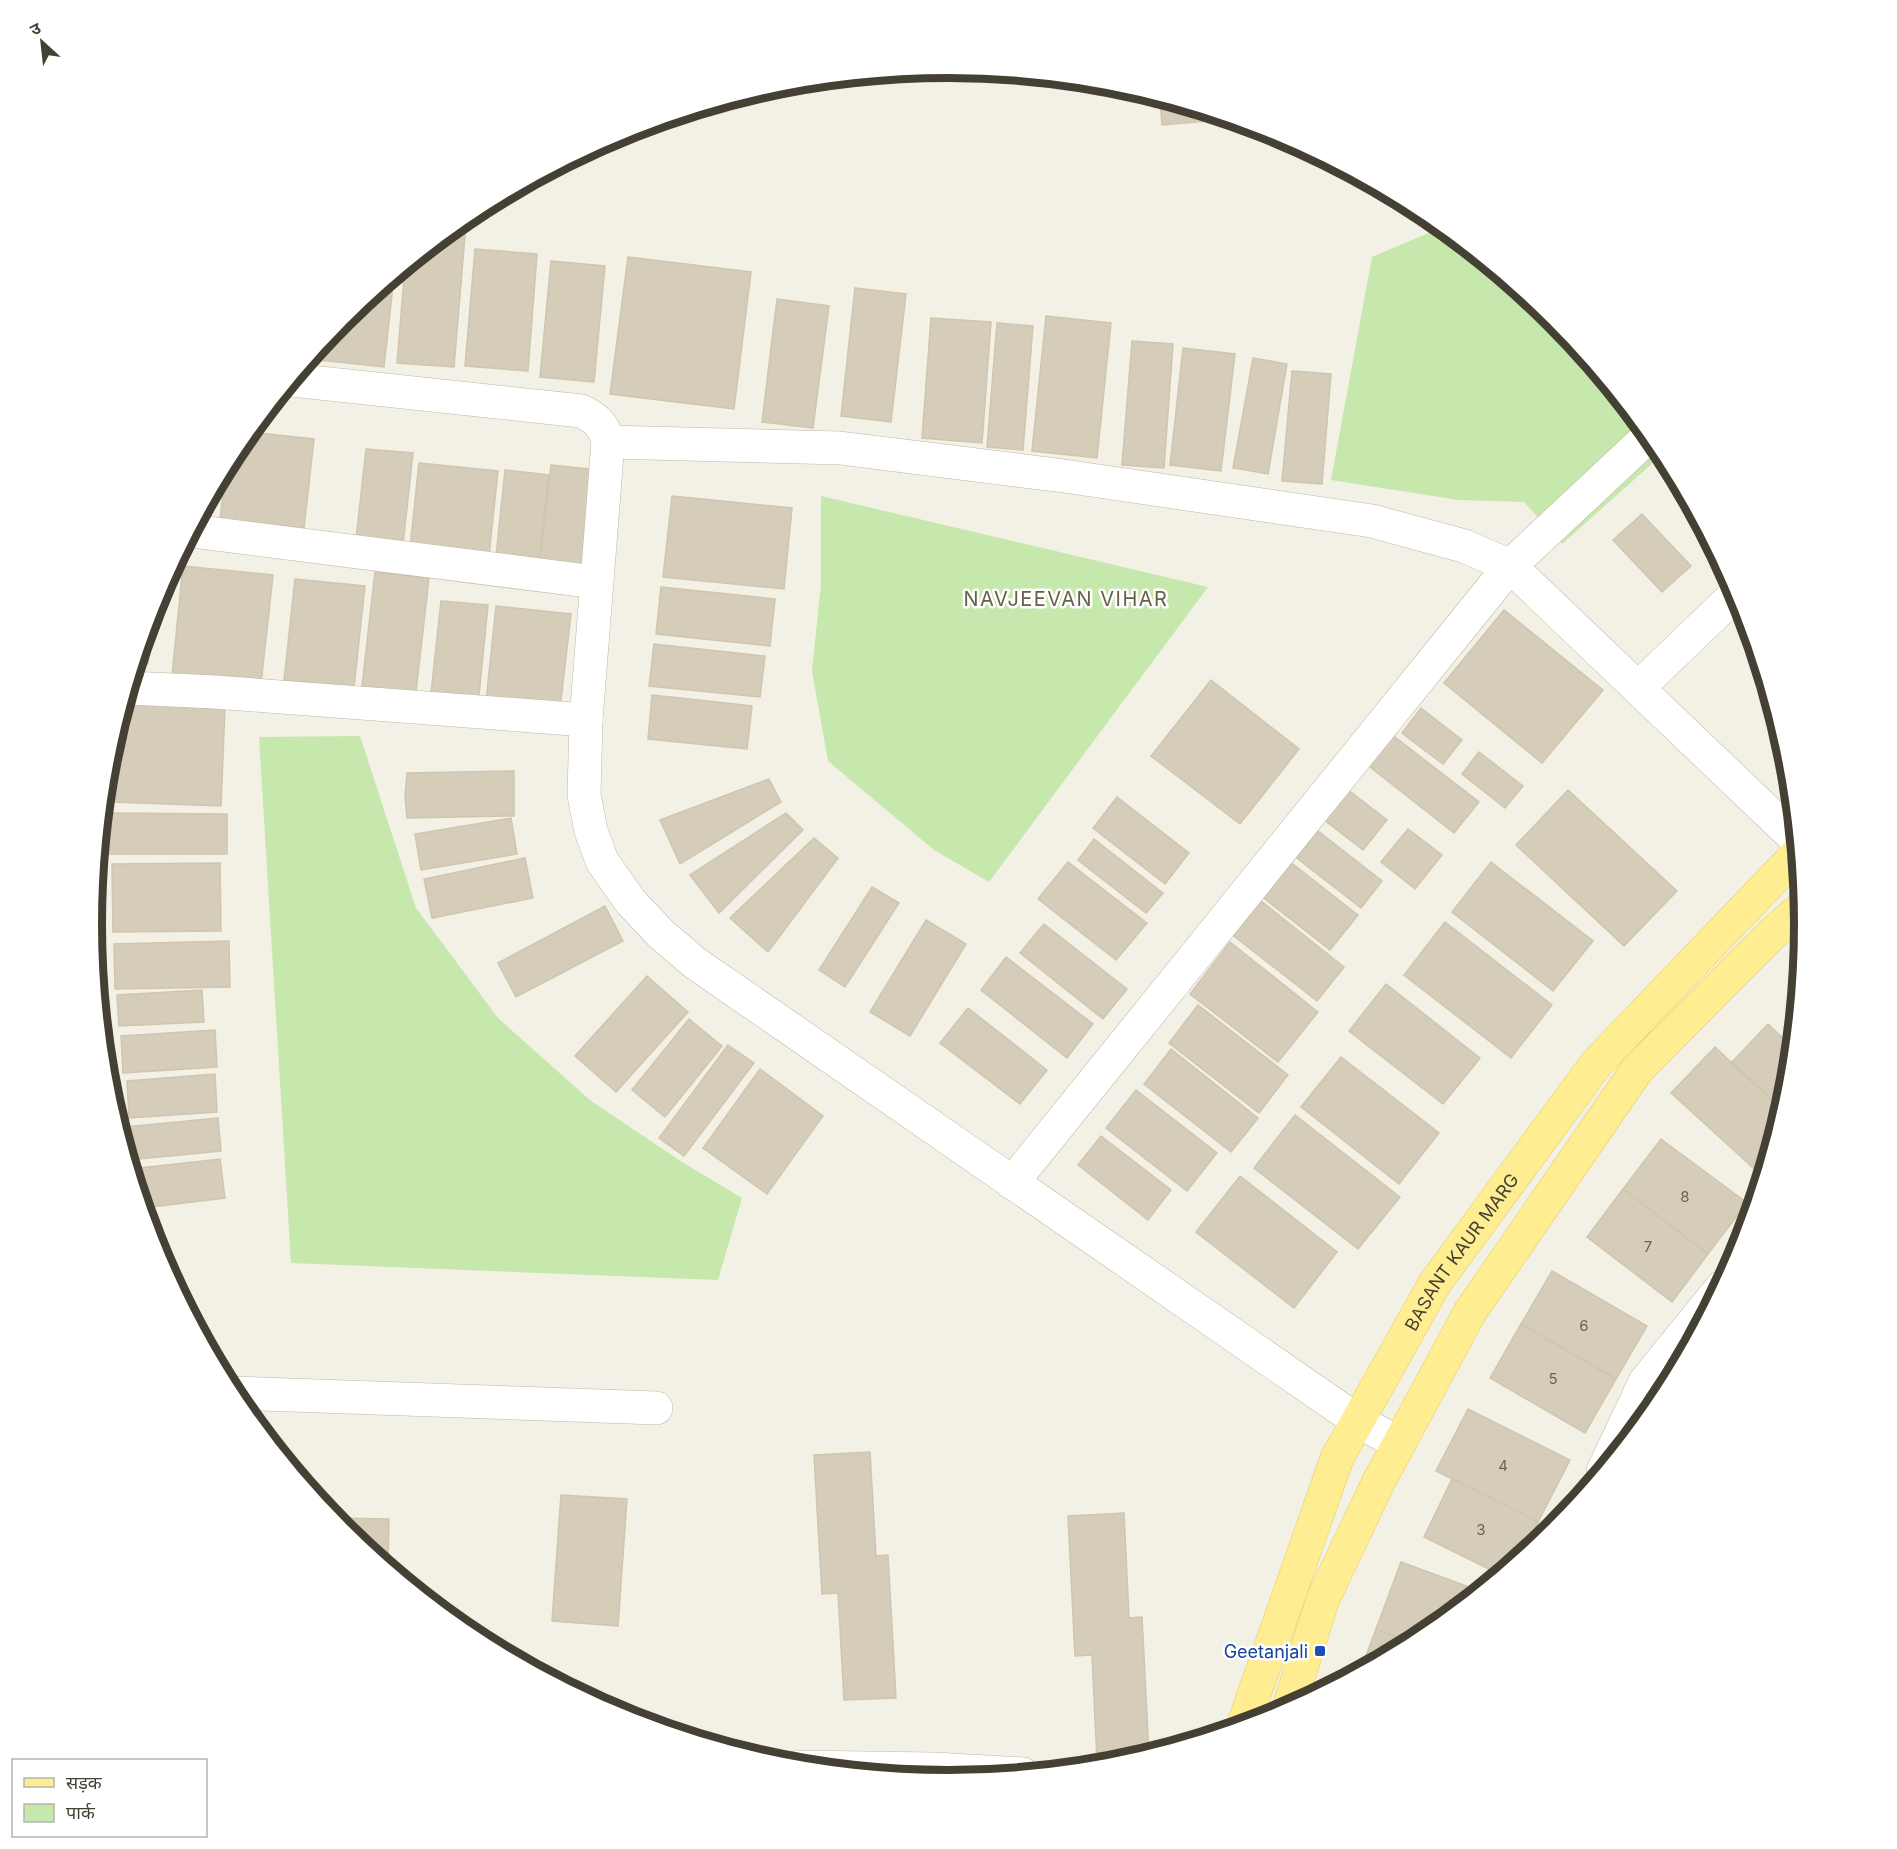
<svg xmlns="http://www.w3.org/2000/svg" width="1897" height="1849" viewBox="0 0 1897 1849" font-family="Inter,'Noto Sans Devanagari',sans-serif">
	<style>
		.green { fill: #c6e8ac }
		.building { fill: #d5cdba; stroke: #cfc6ad; stroke-width: 1.5 }
		.lines { fill: none; stroke-linecap: round; stroke-linejoin: round }
		.minor-casing { stroke: #beb9a7; stroke-width: 34 }
		.major-casing { stroke: #e6cd5f; stroke-width: 34 }
		.minor { stroke: #fff; stroke-width: 33 }
		.major { stroke: #ffed91; stroke-width: 33 }
		.transit-dot { fill: #1a4fb4; stroke: #fff; stroke-width: 2 }
		.labels { text-anchor: middle; dominant-baseline: central; stroke-width: 5; stroke-linejoin: round; paint-order: stroke }
		.number-label { font-size: 15px; fill: #696356 }
		.street-label { font-size: 18px; fill: #454034; stroke: #fff }
		.transit-label { font-size: 18px; fill: #164399; stroke: #fff; text-anchor: end }
		.neighbourhood-label { font-size: 20px; letter-spacing: 1.5px; fill: #68604b; stroke: #fff }
		.rim { fill: none; stroke: #454034; stroke-width: 8 }
	</style>
	<rect width="100%" height="100%" fill="#f3f0e5"/>
	<g class="green">
		<path d="M1443,227L1555,319L1664,453L1562,544L1524,502L1459,500L1331,480L1372,257Z"/>
		<path d="M821,496L1208,587L989,882L934,850L828,761L812,671L821,584Z"/>
		<path d="M360,736L416,908L498,1018L591,1101L682,1162L742,1198L718,1280L291,1263L259,737Z"/>
	</g>
	<g class="building">
		<path d="M1160,97L1231,119L1162,125Z"/>
		<path d="M447,233L465,235L454,367L397,363L405,267Z"/>
		<path d="M475,249L537,254L528,371L465,366Z"/>
		<path d="M628,257L751,272L734,409L610,394Z"/>
		<path d="M551,261L605,266L594,382L540,377Z"/>
		<path d="M394,276L384,367L309,359L343,318Z"/>
		<path d="M855,288L906,294L891,422L841,416Z"/>
		<path d="M777,299L829,306L813,428L762,422Z"/>
		<path d="M1046,316L1111,323L1097,458L1032,451Z"/>
		<path d="M931,318L991,322L982,443L922,438Z"/>
		<path d="M997,323L1033,326L1023,450L987,447Z"/>
		<path d="M1132,341L1173,344L1164,468L1122,465Z"/>
		<path d="M1183,348L1235,354L1221,471L1170,465Z"/>
		<path d="M1253,358L1287,364L1268,474L1233,468Z"/>
		<path d="M1292,371L1331,374L1322,484L1282,481Z"/>
		<path d="M249,432L314,439L304,528L220,519L226,467L236,448Z"/>
		<path d="M366,449L413,453L402,553L355,548Z"/>
		<path d="M419,463L498,471L488,565L409,557Z"/>
		<path d="M551,465L598,470L588,567L540,562Z"/>
		<path d="M505,470L549,475L538,568L495,566Z"/>
		<path d="M672,496L792,508L784,589L663,577Z"/>
		<path d="M1642,514L1691,566L1662,592L1613,540Z"/>
		<path d="M183,566L273,575L261,684L172,675Z"/>
		<path d="M375,572L429,578L416,692L362,686Z"/>
		<path d="M295,579L365,586L354,687L284,680Z"/>
		<path d="M661,587L775,599L770,646L656,634Z"/>
		<path d="M441,601L488,605L478,706L430,702Z"/>
		<path d="M155,603L148,664L137,663Z"/>
		<path d="M496,606L571,614L560,709L486,701Z"/>
		<path d="M1504,610L1603,690L1542,763L1444,683Z"/>
		<path d="M654,644L765,656L760,697L649,686Z"/>
		<path d="M1211,680L1299,749L1240,824L1151,756Z"/>
		<path d="M652,695L752,706L747,749L648,739Z"/>
		<path d="M124,704L225,707L221,806L113,802L116,730Z"/>
		<path d="M1421,708L1462,740L1443,764L1402,733Z"/>
		<path d="M1777,716L1787,752L1766,724Z"/>
		<path d="M1391,734L1479,802L1454,833L1366,764Z"/>
		<path d="M1479,752L1523,786L1505,808L1462,774Z"/>
		<path d="M514,771V816L407,818L405,796L407,773Z"/>
		<path d="M769,779L781,802L680,864L660,820Z"/>
		<path d="M1347,789L1387,820L1363,850L1323,819Z"/>
		<path d="M1568,790L1677,891L1624,946L1516,845Z"/>
		<path d="M1117,797L1189,853L1165,884L1093,828Z"/>
		<path d="M107,813L227,814V854H107Z"/>
		<path d="M786,813L803,830L719,913L690,875Z"/>
		<path d="M511,818L517,854L421,870L415,834Z"/>
		<path d="M1408,829L1442,855L1415,889L1381,862Z"/>
		<path d="M1318,831L1382,881L1361,908L1297,858Z"/>
		<path d="M814,838L838,858L768,952L730,918Z"/>
		<path d="M1094,839L1163,893L1146,913L1078,860Z"/>
		<path d="M1284,857L1358,915L1330,950L1256,892Z"/>
		<path d="M525,858L533,898L432,918L424,879Z"/>
		<path d="M1068,862L1147,923L1116,960L1038,899Z"/>
		<path d="M1491,862L1593,941L1553,991L1452,912Z"/>
		<path d="M220,863L221,931L113,932L112,864Z"/>
		<path d="M872,887L899,903L845,987L819,970Z"/>
		<path d="M1256,897L1344,967L1317,1001L1229,932Z"/>
		<path d="M605,906L623,941L516,997L498,963Z"/>
		<path d="M926,920L966,944L910,1036L870,1012Z"/>
		<path d="M1445,922L1552,1005L1511,1058L1404,975Z"/>
		<path d="M1044,924L1127,989L1103,1019L1020,953Z"/>
		<path d="M229,941L230,987L115,989L114,944Z"/>
		<path d="M1230,942L1318,1012L1278,1062L1190,994Z"/>
		<path d="M1006,957L1093,1024L1067,1058L981,990Z"/>
		<path d="M647,976L688,1012L616,1092L575,1056Z"/>
		<path d="M1386,984L1480,1058L1443,1104L1349,1031Z"/>
		<path d="M202,990L204,1022L119,1026L117,995Z"/>
		<path d="M1198,1005L1288,1075L1259,1113L1169,1043Z"/>
		<path d="M968,1008L1047,1070L1020,1104L940,1043Z"/>
		<path d="M689,1019L722,1046L665,1117L632,1090Z"/>
		<path d="M1768,1024L1793,1048L1789,1092L1783,1111L1732,1062Z"/>
		<path d="M215,1030L217,1067L123,1073L121,1036Z"/>
		<path d="M728,1045L754,1063L684,1156L659,1138Z"/>
		<path d="M1715,1047L1783,1111L1763,1177L1671,1093Z"/>
		<path d="M1171,1049L1258,1118L1231,1152L1144,1084Z"/>
		<path d="M1341,1057L1439,1133L1399,1184L1301,1107Z"/>
		<path d="M760,1069L823,1116L767,1194L703,1148Z"/>
		<path d="M215,1074L217,1112L129,1118L127,1081Z"/>
		<path d="M1136,1090L1217,1153L1187,1191L1106,1128Z"/>
		<path d="M1295,1115L1400,1197L1358,1249L1254,1168Z"/>
		<path d="M218,1118L221,1151L129,1160L125,1127Z"/>
		<path d="M1101,1136L1171,1190L1148,1220L1078,1165Z"/>
		<path d="M1661,1139L1747,1203L1708,1254L1623,1189Z"/>
		<path d="M220,1159L225,1198L143,1208L131,1169Z"/>
		<path d="M1240,1176L1337,1252L1294,1308L1196,1232Z"/>
		<path d="M1623,1189L1708,1254L1672,1302L1587,1237Z"/>
		<path d="M1552,1271L1647,1326L1616,1379L1521,1324Z"/>
		<path d="M1521,1324L1616,1379L1585,1433L1490,1378Z"/>
		<path d="M1468,1409L1570,1460L1538,1522L1436,1471Z"/>
		<path d="M870,1452L876,1556L888,1555L896,1698L844,1700L838,1593L822,1594L814,1455Z"/>
		<path d="M1452,1479L1538,1522L1519,1559L1501,1575L1424,1537Z"/>
		<path d="M561,1495L627,1499L618,1626L552,1621Z"/>
		<path d="M1124,1513L1129,1618L1142,1617L1149,1755L1131,1760L1097,1762L1092,1655L1075,1656L1068,1516Z"/>
		<path d="M332,1518L389,1519L388,1568L342,1530Z"/>
		<path d="M1401,1562L1480,1591L1424,1637L1413,1643L1376,1629Z"/>
		<path d="M1376,1629L1413,1643L1360,1672Z"/>
	</g>
	<g class="lines">
		<defs>
			<g id="minor">
				<path d="M292,380L581,411C596,418 604,425 608,442L586,720L584,795L591,831L602,861L630,901L661,934L695,963L1358,1421L1398,1443"/>
				<path d="M608,442L840,448L1064,476L1372,521L1464,546L1510,566L1650,435"/>
				<path d="M192,531L595,582"/>
				<path d="M129,688L215,692L586,720"/>
				<path d="M1638,688L1738,592"/>
				<path d="M1012,1183L1510,566L1797,840"/>
				<path d="M232,1393L656,1408"/>
				<path d="M1603,1471L1645,1382L1722,1287"/>
				<path d="M799,1767L934,1769L1023,1774"/>
			</g>
			<g id="major">
				<path d="M1288,1710L1323,1599L1379,1481L1470,1312L1637,1070L1773,933L1804,906"/>
				<path id="s1" d="M1243,1726L1337,1458L1435,1283L1596,1064L1798,853"/>
			</g>
		</defs>
		<use href="#minor" class="minor-casing"/>
		<use href="#major" class="major-casing"/>
		<use href="#minor" class="minor"/>
		<use href="#major" class="major"/>
	</g>
	<rect class="transit-dot" x="1314" y="1645" width="12" height="12" rx="3"/>
	<g class="labels">
		<g class="number-label">
			<text x="1685" y="1196">8</text>
			<text x="1648" y="1246">7</text>
			<text x="1584" y="1325">6</text>
			<text x="1553" y="1378">5</text>
			<text x="1503" y="1465">4</text>
			<text x="1481" y="1529">3</text>
		</g>
		<g class="street-label">
			<text stroke="none"><textPath href="#s1" startOffset="525">BASANT KAUR MARG</textPath></text>
		</g>
		<g class="transit-label">
			<text x="1308" y="1651">Geetanjali</text>
		</g>
		<g class="neighbourhood-label">
			<text x="1066" y="599">NAVJEEVAN VIHAR</text>
		</g>
	</g>
	<path d="M0 0H1897V1849H0ZM102 924a846 846 0 1 1 1692 0a846 846 0 1 1-1692 0Z" fill="#fff" fill-rule="evenodd"/>
	<path class="rim" d="M102 924a846 846 0 1 1 1692 0a846 846 0 1 1-1692 0Z"/>
	<rect x="12" y="1759" width="195" height="78" fill="#ffffff" stroke="#b5b3ae" stroke-width="1.5"/>
	<rect x="24" y="1778" width="30" height="9" fill="#ffed91" stroke="#b5b3ae" stroke-width="1.5"/>
	<text x="66" y="1789" font-size="18" fill="#454034">सड़क</text>
	<rect x="24" y="1804" width="30" height="18" fill="#c6e8ac" stroke="#b5b3ae" stroke-width="1.5"/>
	<text x="66" y="1819" font-size="18" fill="#454034">पार्क</text>
	<g transform="translate(42 42) rotate(333)" stroke="#ffffff" stroke-width="4.5" paint-order="stroke">
	<path d="M0-4.5L10 22L0 15L-10 22Z" fill="#454034"/>
	<text y="-9" font-size="16" font-weight="bold" text-anchor="middle" fill="#454034">उ</text>
	</g>
</svg>
